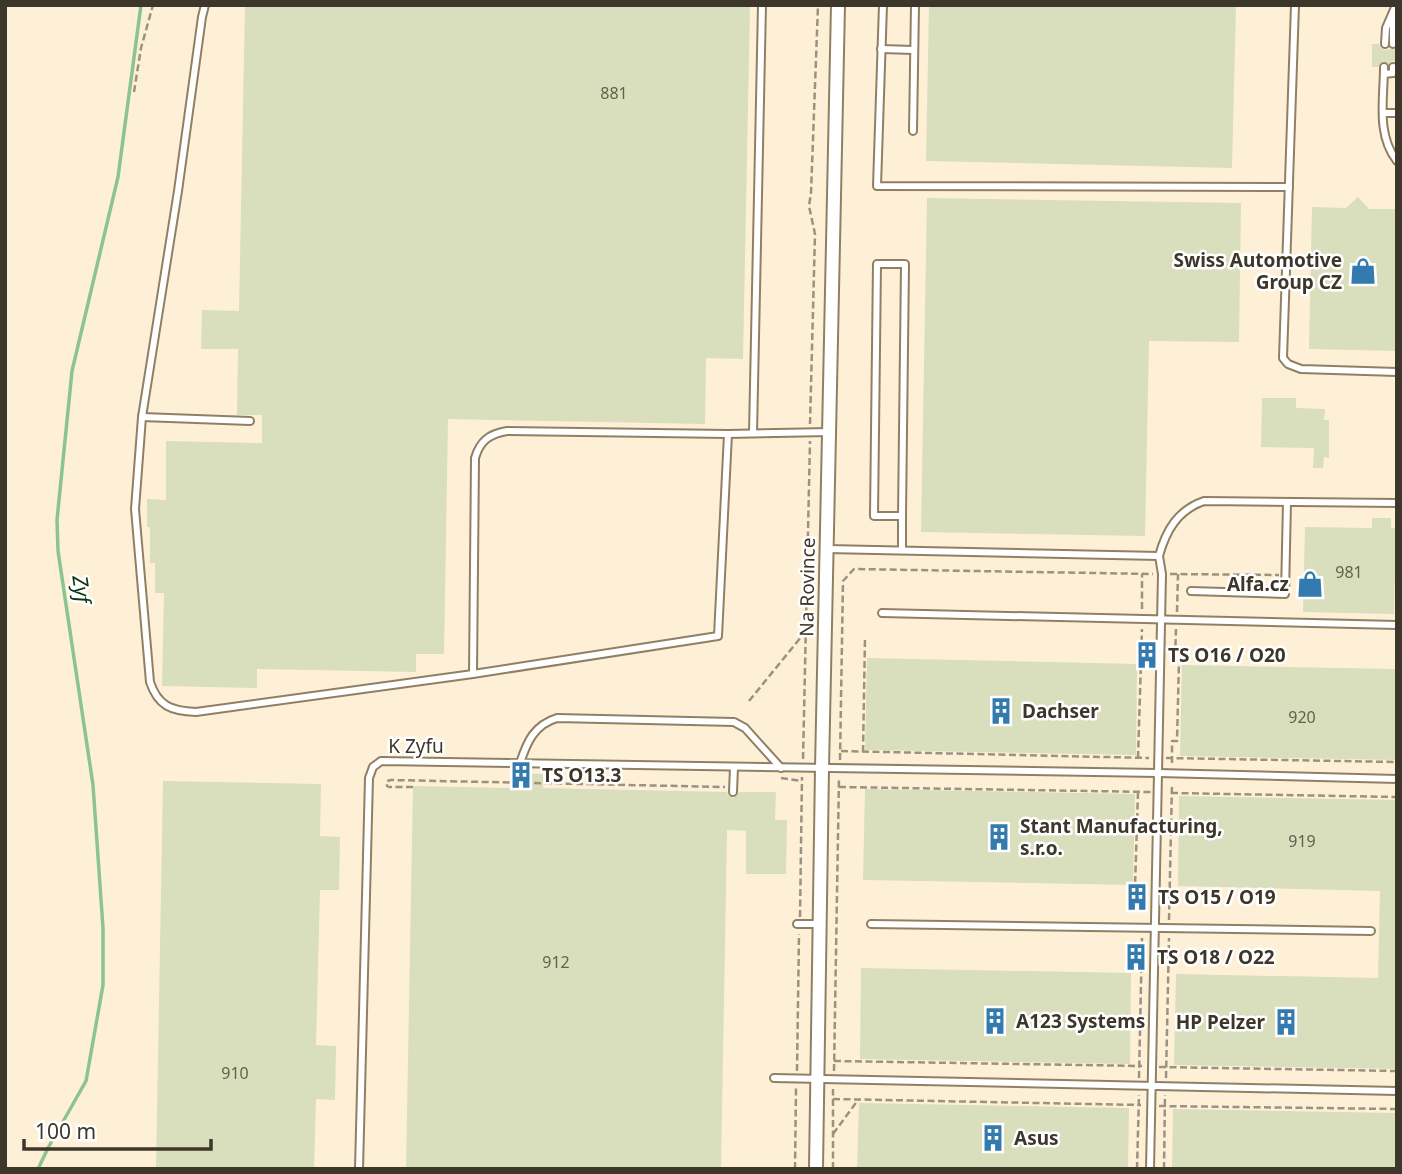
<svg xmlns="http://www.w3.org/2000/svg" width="1402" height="1174" viewBox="0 0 1402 1174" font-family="'Noto Sans',sans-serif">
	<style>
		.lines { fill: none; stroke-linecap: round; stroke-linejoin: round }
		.stream { stroke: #8cc491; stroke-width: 3.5 }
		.building { fill: #d9debc }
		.lane-casing { stroke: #8f8063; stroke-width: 10 }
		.street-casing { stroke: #8f8063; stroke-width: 16 }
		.path { stroke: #9c9280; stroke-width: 2.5; stroke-dasharray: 7 3.5; stroke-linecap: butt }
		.lane { stroke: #fff; stroke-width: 6 }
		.street { stroke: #fff; stroke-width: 12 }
		.labels { text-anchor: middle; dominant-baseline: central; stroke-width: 5; stroke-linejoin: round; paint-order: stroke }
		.number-label { font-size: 16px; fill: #64604e }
		.poi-label { font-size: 19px; font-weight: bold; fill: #3d362a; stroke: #fff; text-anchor: start }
		.street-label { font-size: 19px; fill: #3d362a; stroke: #fff }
		.water-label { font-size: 21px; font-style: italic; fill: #0c3614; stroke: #fff }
	</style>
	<rect width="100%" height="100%" fill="#fef0d7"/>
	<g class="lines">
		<path class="stream" d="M38,1169L48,1148L86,1081L103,985V928L93,785L58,551L57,520L72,371L118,177L141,5"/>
	</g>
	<g class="building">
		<path d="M245,5H750L743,359L706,358L705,424L448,419L444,654H416V672L257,669V688L162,686L164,593H155V563H150V527H147V499L166,500V441L262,443V415H237L238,349H201L202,310L239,311Z"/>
		<path d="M929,5H1236L1232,168L926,161Z"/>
		<path d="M1372,44H1379L1380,47L1384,50L1397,48V63L1392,61L1388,64L1383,61L1380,64L1378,67H1372Z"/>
		<path d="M1358,197L1369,209H1397V351L1309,349L1312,207L1346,208Z"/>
		<path d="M927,198L1241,203L1239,342L1149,341L1145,536L921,532Z"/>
		<path d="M1262,398H1296V408L1325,409L1324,420H1329V458L1324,457L1323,468H1313L1314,448L1261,447Z"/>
		<path d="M1372,518H1391V528H1396L1394,614L1303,612L1305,527L1372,528Z"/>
		<path d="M867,658L1137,664L1136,755L865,750Z"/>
		<path d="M1182,665L1397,669V760L1180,756Z"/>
		<path d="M516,773L543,774V788L727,792L729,796L733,798L737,796L739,792H776L775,820H787L786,874H746V831L727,830L721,1169H406L413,786L516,788Z"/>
		<path d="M163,781L321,784L320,836L340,837L339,890H320L316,1045L336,1046L335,1100L316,1099L314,1169H156Z"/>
		<path d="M865,789L1135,794L1133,885L863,880Z"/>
		<path d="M1179,796L1397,800L1395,979H1397V1069L1174,1065L1176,974L1378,978L1380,891L1178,886Z"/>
		<path d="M861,968L1131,973L1130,1064L860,1059Z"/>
		<path d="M859,1103L1129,1108L1128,1169H857Z"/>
		<path d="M1173,1109L1397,1113V1169H1172Z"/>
	</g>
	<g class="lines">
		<defs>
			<g id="lane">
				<path d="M205,5L202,17L178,191L142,417L135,509L150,682C158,706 171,711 196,712L473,674L718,636L728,434"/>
				<path d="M883,5L877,186L1289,187"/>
				<path d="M1295,5L1283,358L1288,364L1301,369L1397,372"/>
				<path d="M1385,44L1386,28L1396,5"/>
				<path d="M1393,44V18"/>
				<path d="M881,49L914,50"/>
				<path d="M1384,67C1384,98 1376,135 1397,161"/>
				<path d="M1384,74L1393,73V67"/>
				<path d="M1383,113H1397"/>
				<path d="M913,131L915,5"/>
				<path d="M142,417L250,421"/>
				<path d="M753,433L762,5"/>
				<path d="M827,549L1159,556C1166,530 1178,510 1204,501L1397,503"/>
				<path d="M902,550V516L905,264H877L874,516H902"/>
				<path d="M1191,591L1285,594L1287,502"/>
				<path d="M882,613L1397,625"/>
				<path d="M473,674L475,458C480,441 489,434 507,431L728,434L830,432"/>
				<path d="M520,763C527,742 534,725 557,718L734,722L745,728L781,768"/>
				<path d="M733,792L734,767"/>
				<path d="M797,924H820"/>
				<path d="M871,924L1371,931"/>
				<path d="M774,1078L1397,1091"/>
				<path d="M359,1169L369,778L373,767L381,761L1158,773L1397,779"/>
				<path d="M1150,1169L1162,574L1159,556"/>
			</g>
			<path id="street" d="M816,1169L822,768L838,5"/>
		</defs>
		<use href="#lane" class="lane-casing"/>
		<use href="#street" class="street-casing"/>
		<g class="path">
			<path d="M134,92L141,48L153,5"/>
			<path d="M810,424L815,234L809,206L811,193L818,5"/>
			<path d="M1170,574L1279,575"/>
			<path d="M1142,609V574"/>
			<path d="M1177,612L1178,574"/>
			<path d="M749,701L806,631"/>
			<path d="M841,751L1149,758"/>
			<path d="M863,752L865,638"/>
			<path d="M1138,758L1142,629"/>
			<path d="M1166,758L1397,762"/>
			<path d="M803,759L810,441"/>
			<path d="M840,760L843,581L854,569L1153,574"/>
			<path d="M1172,763V741H1177L1179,661H1175L1176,629"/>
			<path d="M781,778L802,781"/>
			<path d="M413,787H389L387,786V781L391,780L725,787"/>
			<path d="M839,787L1151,792"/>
			<path d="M1138,792L1135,887L1145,888L1144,903"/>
			<path d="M1171,793L1397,797"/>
			<path d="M800,917L802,777"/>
			<path d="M1169,920L1172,784"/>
			<path d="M834,1061L1142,1066"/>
			<path d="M1159,1067L1397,1071"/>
			<path d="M797,1071L799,934"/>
			<path d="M834,1071L839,777"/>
			<path d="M1139,1078L1142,938"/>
			<path d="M1166,1078L1169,938"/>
			<path d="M833,1099L1141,1105"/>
			<path d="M1159,1106L1397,1109"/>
			<path d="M833,1134L858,1100"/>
			<path d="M795,1169L796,1088"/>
			<path d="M833,1169V1089"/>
			<path d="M1137,1169L1139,1095"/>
			<path d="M1164,1169L1165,1095"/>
		</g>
		<use href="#lane" class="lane"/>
		<use href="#street" class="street"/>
	</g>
	<defs>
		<symbol id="shop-bare" viewBox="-9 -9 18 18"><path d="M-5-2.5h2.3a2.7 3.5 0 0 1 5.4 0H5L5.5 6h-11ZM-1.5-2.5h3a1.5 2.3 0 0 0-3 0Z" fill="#337aaf" stroke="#fff" stroke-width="2.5" paint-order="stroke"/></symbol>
		<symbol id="building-bare" viewBox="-9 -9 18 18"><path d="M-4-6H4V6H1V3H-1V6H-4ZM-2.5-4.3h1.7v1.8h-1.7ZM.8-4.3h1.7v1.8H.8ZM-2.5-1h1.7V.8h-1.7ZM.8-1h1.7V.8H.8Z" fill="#337aaf" stroke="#fff" stroke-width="2.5" paint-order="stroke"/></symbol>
	</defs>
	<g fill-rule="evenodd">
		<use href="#shop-bare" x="1344" y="252" width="38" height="38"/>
		<use href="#shop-bare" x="1291" y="565" width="38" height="38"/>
		<use href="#building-bare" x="1128" y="636" width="38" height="38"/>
		<use href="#building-bare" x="982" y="692" width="38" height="38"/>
		<use href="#building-bare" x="502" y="756" width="38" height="38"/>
		<use href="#building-bare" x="980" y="818" width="38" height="38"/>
		<use href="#building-bare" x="1118" y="878" width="38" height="38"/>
		<use href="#building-bare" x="1117" y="938" width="38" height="38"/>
		<use href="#building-bare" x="976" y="1002" width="38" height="38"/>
		<use href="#building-bare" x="1267" y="1003" width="38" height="38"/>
		<use href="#building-bare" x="974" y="1119" width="38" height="38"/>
	</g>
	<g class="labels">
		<g class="number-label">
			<text x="614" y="93">881</text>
			<text x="1349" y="572">981</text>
			<text x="1302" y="717">920</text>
			<text x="1302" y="841">919</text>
			<text x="556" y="962">912</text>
			<text x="235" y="1073">910</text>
		</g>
		<g class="poi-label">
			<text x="1342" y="260" text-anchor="end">Swiss Automotive<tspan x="1342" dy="22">Group CZ</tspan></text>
			<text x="1289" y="584" text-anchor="end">Alfa.cz</text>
			<text x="1168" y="655">TS O16 / O20</text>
			<text x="1022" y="711">Dachser</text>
			<text x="542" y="775">TS O13.3</text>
			<text x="1020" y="826">Stant Manufacturing,<tspan x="1020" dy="22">s.r.o.</tspan></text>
			<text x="1158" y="897">TS O15 / O19</text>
			<text x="1157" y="957">TS O18 / O22</text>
			<text x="1016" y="1021">A123 Systems</text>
			<text x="1265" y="1022" text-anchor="end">HP Pelzer</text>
			<text x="1014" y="1138">Asus</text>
		</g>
		<g class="street-label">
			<text transform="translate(807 587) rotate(-89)">Na Rovince</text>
			<text x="416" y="746">K Zyfu</text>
		</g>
		<g class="water-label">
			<text transform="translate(82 589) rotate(82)">Zyf</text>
		</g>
	</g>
	<rect width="1402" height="1174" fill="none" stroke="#3d362a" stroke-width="14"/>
	<path d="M24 1139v10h187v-10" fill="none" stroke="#3d362a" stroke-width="3.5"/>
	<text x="35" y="1139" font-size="21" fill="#3d362a" stroke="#ffffff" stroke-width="5" paint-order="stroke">100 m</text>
</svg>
